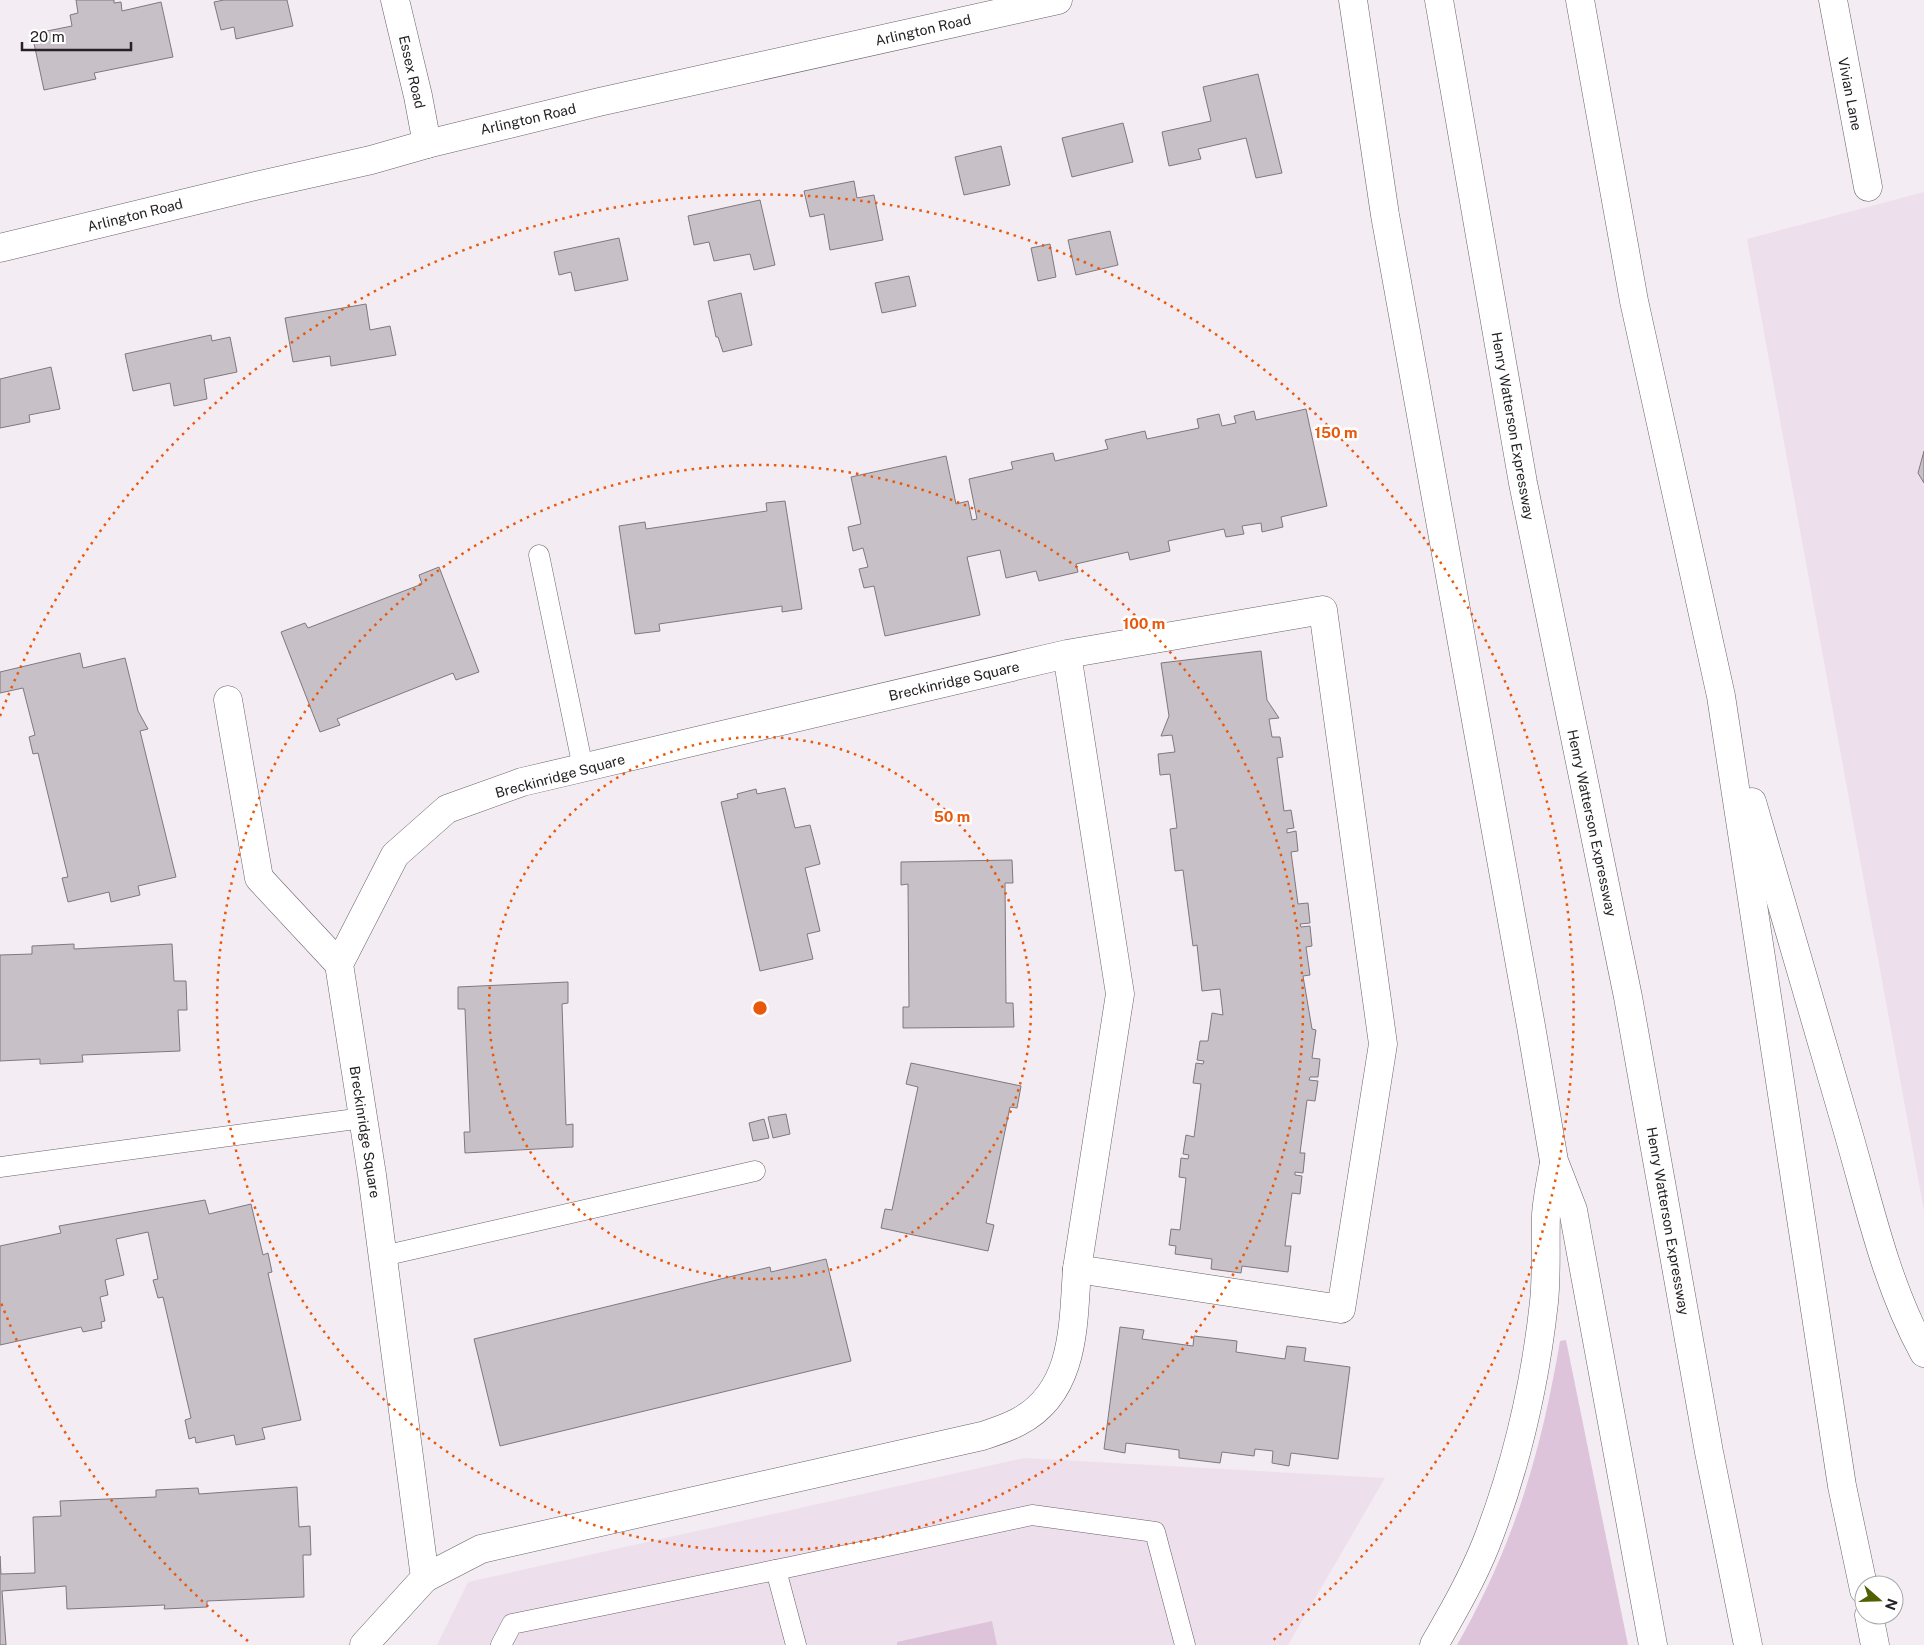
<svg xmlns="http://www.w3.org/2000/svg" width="1924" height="1645" viewBox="0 0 1924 1645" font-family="'Public Sans',sans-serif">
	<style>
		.built { fill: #eedfec }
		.green { fill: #dec4db }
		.building { fill: #c8c0c7; stroke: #80787f }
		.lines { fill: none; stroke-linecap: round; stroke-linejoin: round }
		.lane-casing { stroke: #696168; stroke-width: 21 }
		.street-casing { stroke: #696168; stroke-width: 29 }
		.highway-casing { stroke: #696168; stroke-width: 29 }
		.lane { stroke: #fff; stroke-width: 20 }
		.street { stroke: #fff; stroke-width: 28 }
		.highway { stroke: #fff; stroke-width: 28 }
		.ring { fill: none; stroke: #e8590c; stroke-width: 2.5; stroke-dasharray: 2.5 5 }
		.labels { text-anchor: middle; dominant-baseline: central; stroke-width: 5; stroke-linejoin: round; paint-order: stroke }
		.street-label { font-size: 14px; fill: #252225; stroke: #fff }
		.centre { fill: #e8590c; stroke: #fff; stroke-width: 2.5 }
		.ring-label { font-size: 15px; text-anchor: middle; font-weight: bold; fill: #e8590c; stroke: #fff; stroke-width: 5; stroke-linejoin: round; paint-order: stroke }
	</style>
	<rect width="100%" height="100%" fill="#f4ecf3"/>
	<g class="built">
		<path d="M1924,192V1211L1747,239Z"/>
		<path d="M1024,1458L1385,1478L1288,1645H437L468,1582Z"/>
	</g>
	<g class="green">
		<path d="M1566,1340L1628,1645H1457C1514,1545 1541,1453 1560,1341Z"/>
		<path d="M992,1621L997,1645H897V1642Z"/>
	</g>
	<g class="building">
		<path d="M76,0H114V3L121,2L122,11L161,2L173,57L94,73L96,79L44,90L32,34L72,26L70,15L78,13Z"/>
		<path d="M224,0H287L293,26L236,39L234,27L221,30L214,2Z"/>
		<path d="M1258,74L1282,173L1256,178L1246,138L1198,149L1201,159L1169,166L1162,132L1211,121L1203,87Z"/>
		<path d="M1123,123L1133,162L1072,177L1062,138Z"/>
		<path d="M1001,146L1010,185L964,195L955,157Z"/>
		<path d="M854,181L857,198L874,195L883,240L830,250L824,214L810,217L804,191Z"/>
		<path d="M760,200L775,265L754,270L750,254L714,261L709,242L694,245L688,216Z"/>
		<path d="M1110,231L1118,265L1076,275L1068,240Z"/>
		<path d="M619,238L628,280L575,291L571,272L559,275L554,252Z"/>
		<path d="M1050,244L1056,277L1038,281L1031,248Z"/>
		<path d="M909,276L916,306L882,313L875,283Z"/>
		<path d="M741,293L752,345L723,352L718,337H716L708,301Z"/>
		<path d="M366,304L370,330L390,326L396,355L331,366L330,356L293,362L285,318Z"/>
		<path d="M211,335L212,341L230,337L237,372L204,379L207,399L174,406L170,383L133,391L125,354Z"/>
		<path d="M51,367L60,409L29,415L30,422L0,428V379Z"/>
		<path d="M1306,409L1327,506L1281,517L1283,527L1262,532L1261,523L1242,526L1244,534L1226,537L1224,529L1168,541L1170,551L1130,560L1128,552L1076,564L1078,572L1039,581L1036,571L1006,578L1000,550L967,557L980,615L885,636L874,586L864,588L859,569L868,567L863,548L853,551L848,527L861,524L851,477L946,456L956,504L968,501L972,520L977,519L969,479L1013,469L1011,462L1053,453L1055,461L1108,449L1105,440L1145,431L1147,439L1199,428L1197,419L1219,414L1222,426L1236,423L1234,416L1254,411L1256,420Z"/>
		<path d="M1924,451V483L1918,473Z"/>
		<path d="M785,501L802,609L782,612V606L659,624L660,631L635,634L619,526L645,522L646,529L767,511L766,503Z"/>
		<path d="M439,567L479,672L456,680L453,673L337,719L340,725L320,732L281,632L305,623L308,628L422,584L419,575Z"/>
		<path d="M1261,651L1267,700L1279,718L1269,719L1272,737H1280L1283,757L1277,758L1284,811L1291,810L1294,828L1287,829V833L1296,831L1298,851L1291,852L1298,904L1308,903L1310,923L1300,924L1301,927L1310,926L1312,946L1306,947L1310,975L1303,976L1312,1029L1316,1030L1312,1058L1320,1059L1318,1077H1310L1309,1080L1318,1081L1315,1101L1307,1100L1300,1153H1305L1303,1173L1295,1172V1175L1302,1176L1300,1194L1292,1193L1285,1246H1291L1288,1272L1242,1266L1241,1273L1211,1269L1212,1259L1175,1254L1176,1246L1169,1245L1171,1229L1180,1230L1186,1178L1179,1177L1181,1158L1188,1159L1189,1155L1183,1154L1186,1135L1194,1137L1201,1084L1193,1083L1196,1063L1203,1064L1204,1061L1197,1060L1200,1041H1208L1212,1013L1223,1015L1220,989L1202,991L1197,945L1193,946L1183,870L1175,871L1170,829L1177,828L1170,774L1160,775L1158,754L1175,752L1172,735L1161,736L1169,716L1161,663Z"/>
		<path d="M80,653L83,668L125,658L138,711L148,729L140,731L176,877L138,886L140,895L111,902L109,892L68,902L62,878L68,877L38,753L33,754L29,737L35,735L23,688L0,693V672Z"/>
		<path d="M785,788L795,828L810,825L820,864L805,868L820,931L807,934L813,959L760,971L721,802L738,798L737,794L756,789L757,794Z"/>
		<path d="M1012,860L1013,883H1005L1006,1003H1013L1014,1027L903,1028V1007H909L908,884L901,885V862Z"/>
		<path d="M74,944V949L172,944L174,981H186L187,1010H178L180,1051L82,1055L83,1062L40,1064V1059L0,1061V955L32,954V946Z"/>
		<path d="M568,982V1003L562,1004L566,1125L573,1124V1147L465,1153L464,1132H470L465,1009H458V987Z"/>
		<path d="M911,1063L1021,1086L1017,1108L1010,1107L986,1223L994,1225L988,1251L881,1228L885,1209L892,1210L918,1087L906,1084Z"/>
		<path d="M786,1114L790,1134L773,1138L768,1117Z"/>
		<path d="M764,1119L769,1138L753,1141L749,1123Z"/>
		<path d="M205,1200L209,1214L251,1204L263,1255L268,1253L272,1272L268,1273L301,1420L262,1428L265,1439L236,1445L234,1435L196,1443L195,1437L189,1439L185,1420L191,1418L163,1297L158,1298L153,1280L158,1279L148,1232L116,1239L124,1275L105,1280L108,1295L100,1297L105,1321L101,1322L102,1328L83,1332L81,1327L0,1345V1246L61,1233L59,1226Z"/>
		<path d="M826,1259L851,1361L500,1446L474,1339L770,1267L771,1272Z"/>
		<path d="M1120,1327L1144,1330L1142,1339L1193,1346L1194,1336L1237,1341L1236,1352L1285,1359L1287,1346L1306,1348L1304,1361L1350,1367L1338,1459L1291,1453L1289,1466L1272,1463L1273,1451L1255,1449L1254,1456L1222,1452L1220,1463L1179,1458V1450L1126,1443L1125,1453L1104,1449Z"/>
		<path d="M297,1487L299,1527L310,1526L311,1555H303L304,1597L207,1601V1607L164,1609L165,1605L67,1609L66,1586L2,1591L6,1645H0V1556L1,1574L35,1573L33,1517L61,1516L60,1501L156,1497V1490L198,1488L199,1494Z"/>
	</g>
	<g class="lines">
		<defs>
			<g id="lane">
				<path d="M539,555L583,768"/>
				<path d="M0,1167L363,1118"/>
				<path d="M383,1256L755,1171"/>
				<path d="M776,1570L796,1645"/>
				<path d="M501,1645L512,1624L795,1566L1032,1515L1155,1532L1185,1645"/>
			</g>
			<g id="street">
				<path d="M395,0L418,96L427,144"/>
				<path d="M1833,0L1868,187"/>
				<path d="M0,248L251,187L371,160L427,144L599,102L1058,0"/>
				<path d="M228,700L259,878L339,964"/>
				<path d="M425,1578L481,1549L982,1436C994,1432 1007,1428 1018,1422C1076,1392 1073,1324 1077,1269"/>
				<path d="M364,1645L425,1578L372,1175L339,964L395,855L447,809L522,782L1067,654L1323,610L1383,1044L1341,1309L1077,1269L1120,994L1067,654"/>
			</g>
			<g id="highway">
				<path d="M1353,0L1385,215L1531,1026L1554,1161L1573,1210L1653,1645"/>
				<path d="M1439,0L1523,483L1628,997L1709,1452L1748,1645"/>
				<path d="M1580,0L1634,301L1721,696L1842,1486L1864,1590"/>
				<path d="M1752,802C1784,912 1816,1022 1848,1132C1870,1208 1886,1284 1924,1353"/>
				<path d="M1869,1615L1875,1645"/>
				<path d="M1434,1645C1453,1612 1472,1579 1486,1544C1516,1467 1535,1385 1544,1302C1547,1274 1545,1244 1546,1215C1547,1198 1551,1180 1554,1163"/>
			</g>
		</defs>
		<use href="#lane" class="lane-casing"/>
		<use href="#street" class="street-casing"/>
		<use href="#highway" class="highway-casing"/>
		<use href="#lane" class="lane"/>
		<use href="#street" class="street"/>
		<use href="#highway" class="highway"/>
	</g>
	<g class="ring">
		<circle cx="760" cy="1008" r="271"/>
		<circle cx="760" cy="1008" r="543"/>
		<path d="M248 1641A814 814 0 0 1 0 1300M0 716A814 814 0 1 1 1272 1641"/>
	</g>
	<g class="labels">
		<g class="street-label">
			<text transform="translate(923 30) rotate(-13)">Arlington Road</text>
			<text transform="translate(412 72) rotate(77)">Essex Road</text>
			<text transform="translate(1850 94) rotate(79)">Vivian Lane</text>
			<text transform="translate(528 119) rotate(-13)">Arlington Road</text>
			<text transform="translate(135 215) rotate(-14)">Arlington Road</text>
			<text transform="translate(1513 426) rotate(80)">Henry Watterson Expressway</text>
			<text transform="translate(954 681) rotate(-13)">Breckinridge Square</text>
			<text transform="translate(560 776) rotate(-15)">Breckinridge Square</text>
			<text transform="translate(1592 823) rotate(78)">Henry Watterson Expressway</text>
			<text transform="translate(365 1132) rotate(81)">Breckinridge Square</text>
			<text transform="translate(1668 1221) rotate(80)">Henry Watterson Expressway</text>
		</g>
	</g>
	<circle cx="760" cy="1008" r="8" class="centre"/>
	<g class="ring-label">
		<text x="1336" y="438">150 m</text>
		<text x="1144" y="629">100 m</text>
		<text x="952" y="822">50 m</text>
	</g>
	<g transform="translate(1879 1600) rotate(110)"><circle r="24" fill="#ffffff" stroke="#a8a7a8"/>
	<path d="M0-4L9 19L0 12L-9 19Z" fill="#506003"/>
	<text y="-8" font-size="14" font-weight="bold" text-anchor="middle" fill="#252225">N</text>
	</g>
	<path d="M22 42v8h109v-8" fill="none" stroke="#252225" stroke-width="2.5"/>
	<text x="30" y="42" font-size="15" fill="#252225" stroke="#ffffff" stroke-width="4" paint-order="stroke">20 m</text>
</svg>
